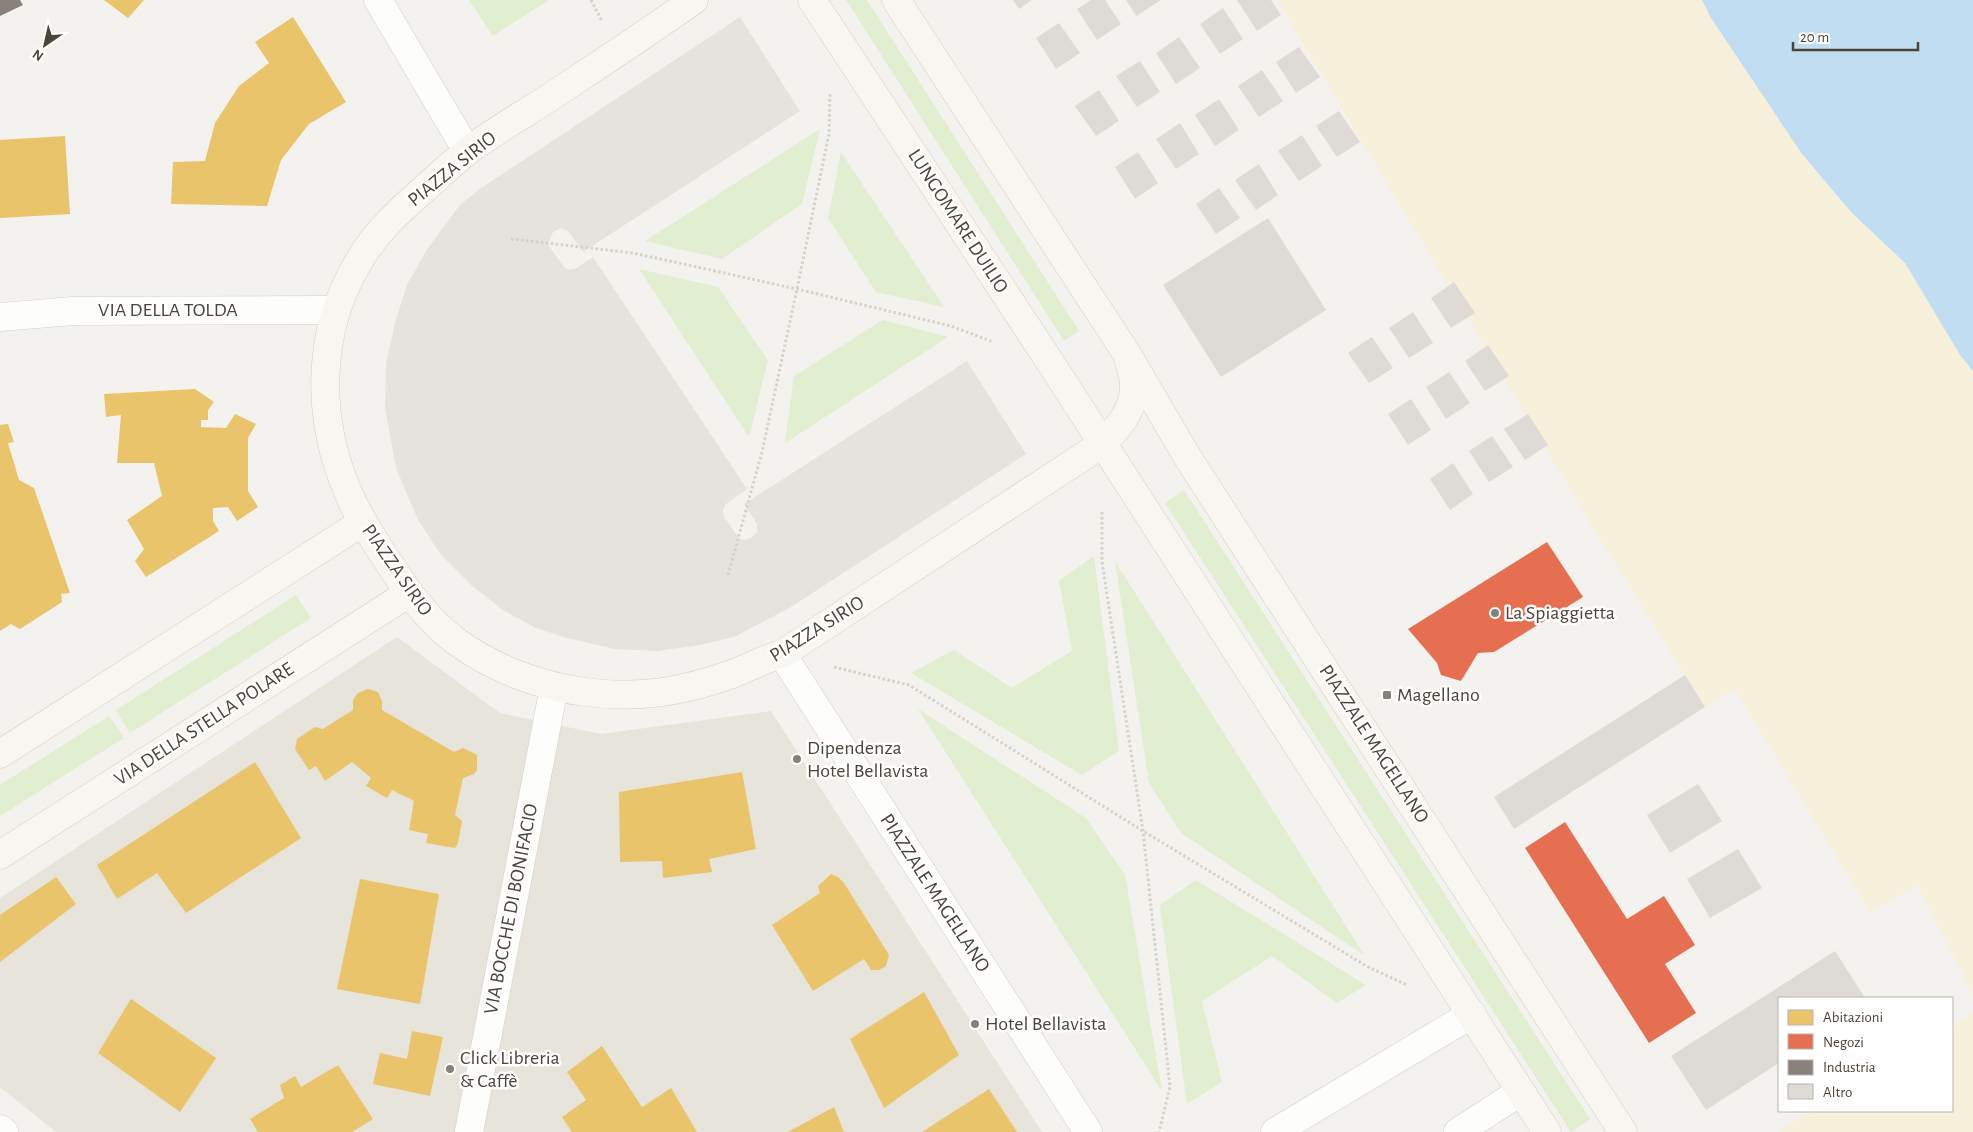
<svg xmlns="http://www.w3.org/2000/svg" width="1973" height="1132" viewBox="0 0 1973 1132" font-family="'Alegreya Sans',sans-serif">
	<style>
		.residential { fill: #e7e4dc }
		.green { fill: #e1eecf }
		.sand { fill: #f7f0da }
		.parking { fill: #e6e3df }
		.water { fill: #c0ddf1 }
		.homes { fill: #e9c46a }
		.shops { fill: #e76f51 }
		.industry { fill: #8a817c }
		.building { fill: #dedbd6 }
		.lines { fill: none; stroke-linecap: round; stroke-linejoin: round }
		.street-casing { stroke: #d2d0cb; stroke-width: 29 }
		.secondary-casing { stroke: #d3cfc5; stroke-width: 29 }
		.path { stroke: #d3d2cc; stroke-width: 3; stroke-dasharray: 2.5 2.5; stroke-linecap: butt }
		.street { stroke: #fdfdfc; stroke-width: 28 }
		.secondary { stroke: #f7f6f1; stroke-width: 28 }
		.poi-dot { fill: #868178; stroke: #fff; stroke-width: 2 }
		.labels { text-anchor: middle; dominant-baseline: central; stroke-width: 5; stroke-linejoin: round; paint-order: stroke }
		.street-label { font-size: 20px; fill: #4b4439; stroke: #fff }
		.poi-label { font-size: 20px; fill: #4b4439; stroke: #fff; text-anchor: start }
	</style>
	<rect width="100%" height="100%" fill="#f4f2ee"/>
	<path class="residential" d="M397,637L500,713L601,734L771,711L1042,1132H56L0,1087V898Z"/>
	<g class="green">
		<path d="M469,0H549L493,36Z"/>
		<path d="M846,0H867L1079,331L1064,341Z"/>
		<path d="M820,129L802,204L722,259L645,241Z"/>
		<path d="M841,152L944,307L876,292L828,218Z"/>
		<path d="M639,269L718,287L768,360L749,437Z"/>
		<path d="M883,320L948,337L785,443L794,376Z"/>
		<path d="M1184,490L1590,1119L1571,1132L1165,503Z"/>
		<path d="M1094,556L1119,751L1082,775L911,673L954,650L1012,688L1072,651L1059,581Z"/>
		<path d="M1115,561L1365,956L1181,833L1149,783Z"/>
		<path d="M296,595L311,618L130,733L116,710Z"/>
		<path d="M918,709L1086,818L1125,875L1162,1091Z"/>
		<path d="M109,716L124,738L0,816V785Z"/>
		<path d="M1196,880L1366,985L1337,1003L1272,956L1202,1001L1222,1082L1187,1104L1160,905Z"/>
	</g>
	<g class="sand">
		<path d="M1277,0H1702L1711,18L1802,154L1852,213L1905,263L1960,355L1973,371V994L1917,885L1870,912L1735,689L1705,707L1587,518Z"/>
		<path d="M1973,1013V1132H1777L1812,1111H1952V1026Z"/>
	</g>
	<path class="parking" d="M740,17L800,111L583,252L568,231L561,228L553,232L548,245L565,268L570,270L575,269L593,257L747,489L726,504L723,510L724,517L739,538L744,540L751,538L757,532V524L744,504L967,361L1026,454L791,607L734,637L700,645L657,651L615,649L567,638L536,628L503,610L471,585L441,555L418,520L396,468L385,408L386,363L396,319L407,285L426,251L459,206L478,190Z"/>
	<path class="water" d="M1702,0H1973V371L1960,355L1905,263L1852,213L1802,154L1711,18Z"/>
	<g class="homes">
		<path d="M104,0H144L128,18Z"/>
		<path d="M293,17L346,102L309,124L281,160L267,206L171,204L173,162L205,161L215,123L239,86L269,63L255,42Z"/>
		<path d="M65,136L70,214L0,218V140Z"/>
		<path d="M195,389L214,402L208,410V420H201V427L226,428L235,414L256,424L248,438V491L258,507L237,521L228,507L213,508V521L219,531L146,577L135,561L144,549L127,520L162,496L154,463H117L121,415L106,417L104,394Z"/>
		<path d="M8,424L14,442L8,443L19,480L34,488L70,593L61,594L62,602L20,629L11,624L0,631V425Z"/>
		<path d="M368,689L378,692L382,701V710L454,752L463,748L477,755V770L474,774L463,778L455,815L462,821L458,843L455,848L426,843L428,834L409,830L414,801L392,790L387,798L366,786L371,778L352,762L325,781L316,766L309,770L295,749L297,739L315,727L323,729L353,710V700L358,693Z"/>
		<path d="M255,762L301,838L186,913L157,873L117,899L97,865Z"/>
		<path d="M742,772L756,849L709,859L712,872L663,878L662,861L620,862L619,792Z"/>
		<path d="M831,874L838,877L844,883L889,955L886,966L879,970H871L864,959L813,991L772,925L820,893L818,886Z"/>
		<path d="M56,877L76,904L0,962V915Z"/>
		<path d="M360,879L439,894L420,1004L337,989Z"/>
		<path d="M924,992L959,1055L884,1108L850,1039Z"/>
		<path d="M131,999L216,1058L180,1112L98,1053Z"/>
		<path d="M412,1031L443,1037L430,1096L373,1084L380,1053L407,1059Z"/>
		<path d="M602,1046L642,1107L671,1088L697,1132H572L562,1117L586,1100L567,1072Z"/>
		<path d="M338,1065L373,1119L352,1132H258L250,1119L284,1098L280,1085L295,1076L301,1087Z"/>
		<path d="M989,1089L1017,1132H922Z"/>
		<path d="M834,1107L844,1132H788Z"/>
	</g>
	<g class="shops">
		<path d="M1547,542L1583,597L1494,652L1478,653L1461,681L1441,675L1437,663L1408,629Z"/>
		<path d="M1565,822L1627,919L1664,896L1695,945L1665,964L1696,1013L1649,1043L1525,848Z"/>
	</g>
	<path class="industry" d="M0,0H20L23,5L0,16Z"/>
	<g class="building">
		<path d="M1013,0H1032L1019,9Z"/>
		<path d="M1091,0H1105L1121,24L1097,40L1077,9Z"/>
		<path d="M1126,0H1161L1136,16Z"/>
		<path d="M1237,0H1271L1281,15L1257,31Z"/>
		<path d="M1223,8L1243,39L1220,54L1200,24Z"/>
		<path d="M1059,23L1080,53L1056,69L1036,38Z"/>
		<path d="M1179,37L1200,68L1176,84L1156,53Z"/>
		<path d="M1299,47L1320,77L1296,93L1276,62Z"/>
		<path d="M1140,61L1160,92L1137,107L1116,76Z"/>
		<path d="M1262,70L1283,101L1259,117L1238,86Z"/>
		<path d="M1099,90L1119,121L1096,136L1075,106Z"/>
		<path d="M1219,99L1239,130L1215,146L1195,115Z"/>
		<path d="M1339,111L1360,142L1337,157L1316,126Z"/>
		<path d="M1180,123L1199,154L1176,169L1156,139Z"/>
		<path d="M1302,135L1322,166L1299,181L1278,151Z"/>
		<path d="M1138,152L1158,183L1135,199L1115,167Z"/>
		<path d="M1259,164L1278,195L1256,210L1235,180Z"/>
		<path d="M1219,188L1240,218L1216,234L1196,204Z"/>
		<path d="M1268,218L1326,310L1221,377L1163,285Z"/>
		<path d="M1454,282L1475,313L1451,328L1431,298Z"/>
		<path d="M1413,312L1433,343L1409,358L1389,328Z"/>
		<path d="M1372,337L1393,368L1369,383L1348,353Z"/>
		<path d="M1488,345L1509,376L1485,391L1465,361Z"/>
		<path d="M1449,372L1470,403L1446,419L1426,387Z"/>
		<path d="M1411,399L1431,430L1408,445L1388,414Z"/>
		<path d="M1528,414L1548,445L1525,460L1504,429Z"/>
		<path d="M1492,436L1513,467L1489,482L1469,451Z"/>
		<path d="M1453,463L1473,494L1450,510L1430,479Z"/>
		<path d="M1685,675L1705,707L1514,829L1494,797Z"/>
		<path d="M1698,784L1722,821L1670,853L1647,815Z"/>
		<path d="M1738,849L1762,888L1710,918L1687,879Z"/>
		<path d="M1835,951L1865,998H1779V1063L1706,1110L1671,1056Z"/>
	</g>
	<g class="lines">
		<defs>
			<g id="street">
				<path d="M378,0L467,151"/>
				<path d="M0,317L73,311L335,310"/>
				<path d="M782,654L1088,1132"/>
				<path d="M0,1129L4,1132"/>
				<path d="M469,1132L554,687"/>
				<path d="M1275,1132L1472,1014"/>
				<path d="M1458,1132L1520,1092"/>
			</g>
			<g id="secondary">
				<path d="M694,0C651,30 608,59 564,88C533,109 499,128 469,150C453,162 438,177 423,190C399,211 375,233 359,261C316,332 316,418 348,492C358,517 373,538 387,560C407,591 427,620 457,642C494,669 540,686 585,692C638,699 682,692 732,674C749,668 766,658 782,654L1102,444C1118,428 1133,412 1134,388C1135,378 1129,364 1127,354"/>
				<path d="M812,0L1052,365L1547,1132"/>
				<path d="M896,0L1127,354L1188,458L1623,1132"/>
				<path d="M0,754L363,522"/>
				<path d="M0,855L409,593"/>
			</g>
		</defs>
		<use href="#street" class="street-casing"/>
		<use href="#secondary" class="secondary-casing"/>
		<g class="path">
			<path d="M591,0L602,21"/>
			<path d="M511,239L633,253L797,289L951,326L993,342"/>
			<path d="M1102,512V562L1143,831L1170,1087L1159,1132"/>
			<path d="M728,575L762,452L797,289L829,134L830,94"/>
			<path d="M834,667L909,685L1143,831L1368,967L1407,985"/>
		</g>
		<use href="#street" class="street"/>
		<use href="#secondary" class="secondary"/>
	</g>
	<g class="poi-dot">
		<circle cx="1495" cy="613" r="5"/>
		<rect x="1382" y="690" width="10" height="10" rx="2.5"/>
		<circle cx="797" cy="759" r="5"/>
		<circle cx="975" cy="1024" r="5"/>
		<circle cx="450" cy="1069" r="5"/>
	</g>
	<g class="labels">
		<g class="street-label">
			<text transform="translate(452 169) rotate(-39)">PIAZZA SIRIO</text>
			<text transform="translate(958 221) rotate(57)">LUNGOMARE DUILIO</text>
			<text x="168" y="310">VIA DELLA TOLDA</text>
			<text transform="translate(397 570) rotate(55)">PIAZZA SIRIO</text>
			<text transform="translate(817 629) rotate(-32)">PIAZZA SIRIO</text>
			<text transform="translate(204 724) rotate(-33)">VIA DELLA STELLA POLARE</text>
			<text transform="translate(1374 744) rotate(57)">PIAZZALE MAGELLANO</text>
			<text transform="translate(935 893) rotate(57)">PIAZZALE MAGELLANO</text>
			<text transform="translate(511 909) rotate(-79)">VIA BOCCHE DI BONIFACIO</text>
		</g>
		<g class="poi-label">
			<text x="1505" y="613">La Spiaggietta</text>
			<text x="1397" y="695">Magellano</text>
			<text x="807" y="748">Dipendenza<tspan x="807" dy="23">Hotel Bellavista</tspan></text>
			<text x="985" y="1024">Hotel Bellavista</text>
			<text x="460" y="1058">Click Libreria<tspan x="460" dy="23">&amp; Caffè</tspan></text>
		</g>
	</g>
	<rect x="1778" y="997" width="175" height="115" fill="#ffffff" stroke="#b7b4b0"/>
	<rect x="1788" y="1010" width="25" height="15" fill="#e9c46a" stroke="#b7b4b0"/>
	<text x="1823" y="1022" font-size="15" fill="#4b4439">Abitazioni</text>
	<rect x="1788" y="1034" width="25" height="15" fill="#e76f51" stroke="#b7b4b0"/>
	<text x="1823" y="1047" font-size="15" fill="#4b4439">Negozi</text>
	<rect x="1788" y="1060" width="25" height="15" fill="#8a817c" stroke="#b7b4b0"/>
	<text x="1823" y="1072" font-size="15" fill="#4b4439">Industria</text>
	<rect x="1788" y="1084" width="25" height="15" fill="#dedbd6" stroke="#b7b4b0"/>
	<text x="1823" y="1097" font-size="15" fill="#4b4439">Altro</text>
	<g transform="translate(45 45) rotate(214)" stroke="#ffffff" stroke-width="4" paint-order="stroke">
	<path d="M0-4L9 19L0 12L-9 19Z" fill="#4b4439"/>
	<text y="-8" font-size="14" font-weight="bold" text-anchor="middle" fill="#4b4439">N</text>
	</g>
	<path d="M1793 42v8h125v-8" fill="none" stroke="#4b4439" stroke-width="2.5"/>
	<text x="1800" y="42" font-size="15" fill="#4b4439" stroke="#ffffff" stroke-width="4" paint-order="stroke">20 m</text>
</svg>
